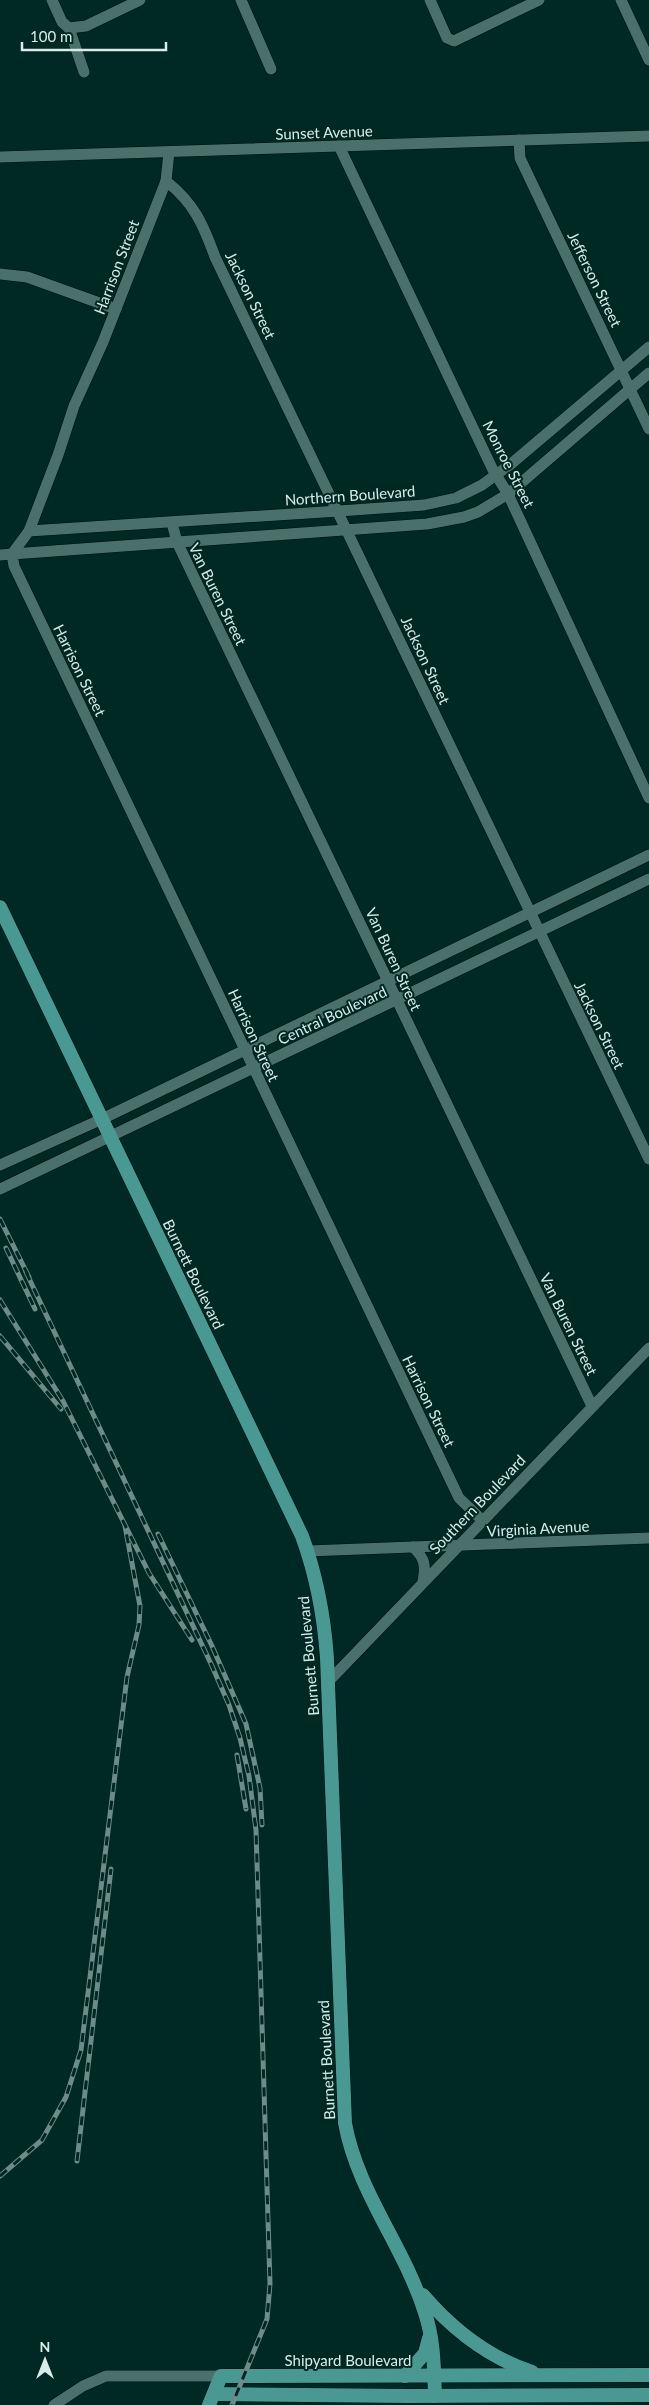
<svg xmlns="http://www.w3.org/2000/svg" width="649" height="2405" viewBox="0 0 649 2405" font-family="Lato,sans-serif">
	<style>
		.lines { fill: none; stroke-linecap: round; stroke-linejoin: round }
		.minor-casing { stroke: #000e0d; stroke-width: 12 }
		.major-casing { stroke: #000e0d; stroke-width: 15 }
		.minor { stroke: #4a706d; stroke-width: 11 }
		.major { stroke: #499892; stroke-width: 14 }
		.rail-casing { stroke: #6d8b89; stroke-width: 5 }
		.rail { stroke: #002825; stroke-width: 3; stroke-dasharray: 9; stroke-linecap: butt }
		.labels { text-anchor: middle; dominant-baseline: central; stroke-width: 4; stroke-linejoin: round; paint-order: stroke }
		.street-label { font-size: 15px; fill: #d8ecea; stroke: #002825 }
	</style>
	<rect width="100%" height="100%" fill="#002825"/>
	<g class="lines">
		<defs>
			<g id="minor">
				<path d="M52,0L62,22L69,28L84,72"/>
				<path d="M241,0L271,69"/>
				<path d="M430,0L447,38L454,41L539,0"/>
				<path d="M621,0L649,60"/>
				<path d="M69,28L86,26L140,0"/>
				<path d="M519,140L520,158L649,429"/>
				<path d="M339,146L493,470L508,494L649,798"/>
				<path d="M0,157L649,136"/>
				<path d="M166,181C194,203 203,224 215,257L649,1159"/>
				<path d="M0,274L27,277L116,309"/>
				<path d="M172,523L177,542L592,1406"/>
				<path d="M29,531L58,455L74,406L103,342L166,181L169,152"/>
				<path d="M0,555L12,554L29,531L339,511L424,505L456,498L482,485L511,464L649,347"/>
				<path d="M0,1165L102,1119L649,855"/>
				<path d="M0,1189L649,879"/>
				<path d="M483,1521L459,1498L14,566L12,554L427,524L464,517L478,512L508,494L649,373"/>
				<path d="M413,1547C425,1558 426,1566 423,1581"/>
				<path d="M308,1551L649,1538"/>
				<path d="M328,1682L649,1348"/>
				<path d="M54,2405L83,2386L106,2376H221"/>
			</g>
			<g id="major">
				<path d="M0,907L302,1536C317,1577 324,1615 327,1658L345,2123C357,2191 405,2248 425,2313C434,2340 434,2367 435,2396"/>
				<path d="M423,2295C453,2330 487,2357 532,2372"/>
				<path d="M405,2376L425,2353L429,2338"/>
				<path d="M214,2394L408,2396L649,2395"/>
				<path d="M209,2405L221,2376L649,2375"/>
			</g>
		</defs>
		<use href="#minor" class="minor-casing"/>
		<use href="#major" class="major-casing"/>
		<use href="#minor" class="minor"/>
		<use href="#major" class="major"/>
		<defs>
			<g id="rail">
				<path d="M0,1219L29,1277"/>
				<path d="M6,1248L35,1309"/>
				<path d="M26,1272L212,1666L229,1705L240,1738L249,1776L256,1830L270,2284L267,2319L232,2405"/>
				<path d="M0,1300L63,1401L149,1573L192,1640"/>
				<path d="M0,1336L61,1409"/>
				<path d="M158,1534L212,1646L246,1724L260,1788L262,1825"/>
				<path d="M237,1755L246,1809"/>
				<path d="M77,2161L111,1869"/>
				<path d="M0,2176L42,2140L66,2097L81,2050L127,1677L139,1625L140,1606L125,1526"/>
			</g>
		</defs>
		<use href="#rail" class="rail-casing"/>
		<use href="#rail" class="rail"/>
	</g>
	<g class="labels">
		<g class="street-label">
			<text transform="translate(324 132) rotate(-2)">Sunset Avenue</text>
			<text transform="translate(116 267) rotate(-69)">Harrison Street</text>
			<text transform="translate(595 279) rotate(64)">Jefferson Street</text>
			<text transform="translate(251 295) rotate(64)">Jackson Street</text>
			<text transform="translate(509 464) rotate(63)">Monroe Street</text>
			<text transform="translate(350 495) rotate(-4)">Northern Boulevard</text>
			<text transform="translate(218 594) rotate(64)">Van Buren Street</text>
			<text transform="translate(426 660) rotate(65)">Jackson Street</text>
			<text transform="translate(80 670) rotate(64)">Harrison Street</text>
			<text transform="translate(394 959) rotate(65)">Van Buren Street</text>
			<text transform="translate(332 1015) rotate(-25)">Central Boulevard</text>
			<text transform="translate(600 1025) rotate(64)">Jackson Street</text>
			<text transform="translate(254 1035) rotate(65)">Harrison Street</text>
			<text transform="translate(194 1274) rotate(64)">Burnett Boulevard</text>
			<text transform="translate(569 1324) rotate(64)">Van Buren Street</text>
			<text transform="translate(429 1401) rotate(64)">Harrison Street</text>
			<text transform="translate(477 1504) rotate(-46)">Southern Boulevard</text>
			<text transform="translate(538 1528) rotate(-3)">Virginia Avenue</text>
			<text transform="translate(308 1656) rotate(-95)">Burnett Boulevard</text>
			<text transform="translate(326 2060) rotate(-93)">Burnett Boulevard</text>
			<text x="348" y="2360">Shipyard Boulevard</text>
		</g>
	</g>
	<g transform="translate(45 2360)" stroke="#002825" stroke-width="4" paint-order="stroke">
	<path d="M0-4L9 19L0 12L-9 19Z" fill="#d8ecea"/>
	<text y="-8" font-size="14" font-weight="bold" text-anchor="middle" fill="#d8ecea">N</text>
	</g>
	<path d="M22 42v8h144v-8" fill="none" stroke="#d8ecea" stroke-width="2.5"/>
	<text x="30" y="42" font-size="15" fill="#d8ecea" stroke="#002825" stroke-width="4" paint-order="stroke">100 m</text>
</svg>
